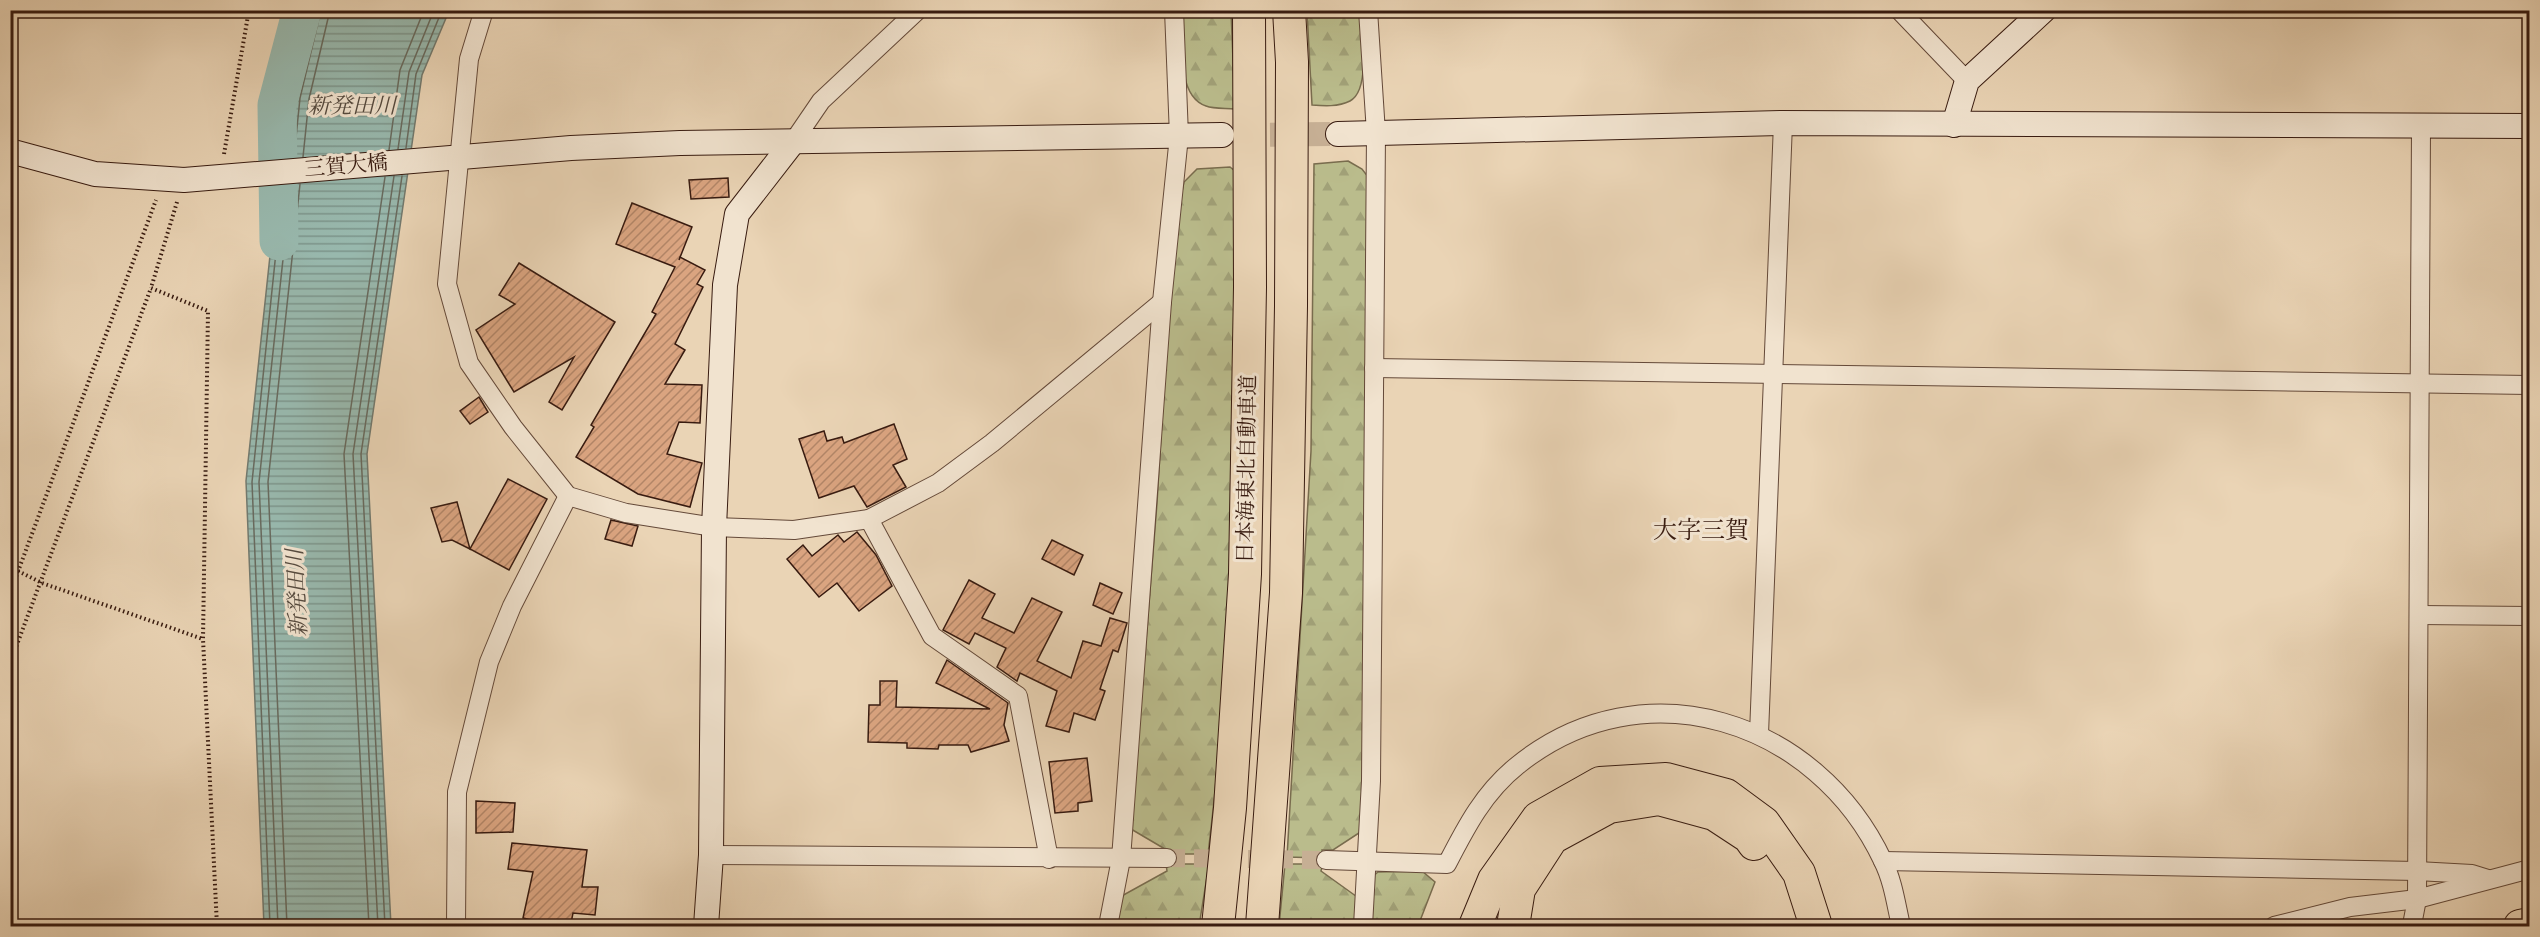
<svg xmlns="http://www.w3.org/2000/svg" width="2540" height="937" viewBox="0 0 2540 937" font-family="'IM FELL Double Pica','Noto Serif JP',serif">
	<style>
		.forest { fill: url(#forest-firs); stroke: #796c4e; stroke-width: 1.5 }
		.water { fill: url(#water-rules); stroke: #72796e; stroke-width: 1.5 }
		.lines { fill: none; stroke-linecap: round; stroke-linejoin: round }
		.shore { stroke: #686a5e; stroke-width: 1.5 }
		.river { stroke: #98b8ad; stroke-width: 39 }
		.building { fill: url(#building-hatch); stroke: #381b10; stroke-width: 1.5 }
		.street-tunnel { stroke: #c6af94; stroke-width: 18; stroke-dasharray: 18 9; stroke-linecap: butt }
		.secondary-tunnel { stroke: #c6af94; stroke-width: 24; stroke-dasharray: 24 12; stroke-linecap: butt }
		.street-casing { stroke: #644939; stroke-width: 20 }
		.secondary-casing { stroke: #381b10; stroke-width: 26 }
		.highway-casing { stroke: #381b10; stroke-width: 34 }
		.path { stroke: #381b10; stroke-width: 4; stroke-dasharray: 1.5 3; stroke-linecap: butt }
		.street { stroke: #f1e3cf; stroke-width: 18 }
		.secondary { stroke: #f1e3cf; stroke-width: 24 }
		.highway { stroke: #ead4b5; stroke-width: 32 }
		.labels { text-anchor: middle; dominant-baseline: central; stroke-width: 6; stroke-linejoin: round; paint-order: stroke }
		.street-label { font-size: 21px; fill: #381b10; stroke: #f1e3cf }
		.water-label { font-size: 22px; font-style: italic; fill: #554a3f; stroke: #f1e3cf }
		.quarter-label { font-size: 24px; fill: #381b10; stroke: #f1e3cf }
	</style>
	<defs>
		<pattern id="forest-firs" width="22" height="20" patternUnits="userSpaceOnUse" patternTransform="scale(1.5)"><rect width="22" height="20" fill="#babc8c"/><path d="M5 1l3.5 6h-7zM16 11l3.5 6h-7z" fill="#a1a178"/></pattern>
		<pattern id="water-rules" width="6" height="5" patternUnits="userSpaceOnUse" patternTransform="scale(1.5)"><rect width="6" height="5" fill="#98b8ad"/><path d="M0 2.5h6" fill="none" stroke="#7d958b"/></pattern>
		<pattern id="building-hatch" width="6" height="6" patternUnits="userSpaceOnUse" patternTransform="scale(1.5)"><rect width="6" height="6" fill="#daa480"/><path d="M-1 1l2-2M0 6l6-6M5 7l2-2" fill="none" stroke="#b28567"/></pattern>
	</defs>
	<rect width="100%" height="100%" fill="#ead4b5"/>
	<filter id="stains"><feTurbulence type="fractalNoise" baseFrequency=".00333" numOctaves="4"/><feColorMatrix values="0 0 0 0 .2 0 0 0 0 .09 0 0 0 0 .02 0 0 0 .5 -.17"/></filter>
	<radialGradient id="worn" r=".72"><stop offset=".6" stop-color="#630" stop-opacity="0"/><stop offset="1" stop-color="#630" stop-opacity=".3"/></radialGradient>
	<g class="forest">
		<path d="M1182,11H1231L1235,109C1226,108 1214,109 1206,106C1175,96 1183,37 1182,11Z"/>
		<path d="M1307,11H1360C1362,32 1371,90 1350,101C1338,107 1324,106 1312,105Z"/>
		<path d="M1348,161L1362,169L1372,182L1362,831L1333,850H1322L1323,858L1287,857L1311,451L1314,164Z"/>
		<path d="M1230,167L1235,171C1234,399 1236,627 1208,854H1165V849L1131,829L1157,503L1173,234L1184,182L1197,169Z"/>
		<path d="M1166,864H1209L1199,926H1114L1118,898L1167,871Z"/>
		<path d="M1285,864H1323L1321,871L1360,899L1359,926H1279Z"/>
		<path d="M1422,871L1435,882L1418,926H1372V877L1378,872Z"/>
	</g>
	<path class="water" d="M308,11H449L422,75L367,454L391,926H264L246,481L287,96Z"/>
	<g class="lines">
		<g class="shore">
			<path d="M406,148L416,74L442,10"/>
			<path d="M398,149L409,72L434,10"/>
			<path d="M389,150L400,70L424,10"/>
			<path d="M294,157L300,98L321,10"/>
			<path d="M303,157L309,99L330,10"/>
			<path d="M286,158L293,97L313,10"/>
			<path d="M270,926L252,482L283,185"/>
			<path d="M278,926L259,482L291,185"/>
			<path d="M287,926L268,482L300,184"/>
			<path d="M369,926L344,454L385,177"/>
			<path d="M378,926L353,454L394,176"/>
			<path d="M385,926L361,454L402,176"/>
		</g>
		<path class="river" d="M279,241L277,105L302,10"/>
	</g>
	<g class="building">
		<path d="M728,178L729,197L691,199L689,180Z"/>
		<path d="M632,203L692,227L679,260L680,257L705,270L697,284L703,287L675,344L685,350L665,384L702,385L700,423L679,422L667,454L702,463L690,507L638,494L576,457L594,427L591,425L656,314L652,312L675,267L616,244Z"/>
		<path d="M519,263L615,322L562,410L549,402L574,357L514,392L476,330L515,304L499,295Z"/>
		<path d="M479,397L488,412L470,424L460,411Z"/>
		<path d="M894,424L907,459L893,465L906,487L867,507L854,486L819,498L799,439L824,431L827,441L842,437L844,443Z"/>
		<path d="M508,479L547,499L509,570L470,549Z"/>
		<path d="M457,502L470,549L452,540L442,542L431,508Z"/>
		<path d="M611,520L638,526L632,546L605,539Z"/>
		<path d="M857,532L876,555L892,586L859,611L837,583L819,597L787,559L803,545L812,556L838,535L844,542Z"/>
		<path d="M1052,540L1083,555L1074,575L1042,559Z"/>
		<path d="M969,580L995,594L982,618L1014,633L1032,598L1062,612L1037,661L1071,678L1083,641L1101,646L1110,618L1127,623L1118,652L1113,650L1100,689L1105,691L1095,720L1074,713L1069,732L1046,726L1057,691L1020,673L1017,681L997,667L1006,648L975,633L969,644L943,630Z"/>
		<path d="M1100,583L1122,593L1113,614L1093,605Z"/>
		<path d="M947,660L1008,703L1004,725L1009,741L971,752L968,745H939L938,749L907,748V743L868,742L869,705H880V681H897L896,707L990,709L936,683Z"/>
		<path d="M1087,758L1092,801L1078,803V811L1055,813L1049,762Z"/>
		<path d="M476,801L515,803L513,832L476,833Z"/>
		<path d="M512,843L587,850L582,887H598L595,915L573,913L571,923L568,922L567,927H534L536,921L523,918L533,872L508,869Z"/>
	</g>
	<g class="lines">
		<path class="street-tunnel" d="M1167,858L1326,860"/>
		<path class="secondary-tunnel" d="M1234,135L1338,134"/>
		<defs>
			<g id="street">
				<path d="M484,10L469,59L447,284L469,363L513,427L568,496L626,513L714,527L794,530L869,519L938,483L992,443L1162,302"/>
				<path d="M1899,10L1967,81"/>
				<path d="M793,142L821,101L918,10"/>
				<path d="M1374,368L2530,385"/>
				<path d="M869,519L932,636L1018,696L1049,859"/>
				<path d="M2419,615L2530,616"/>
				<path d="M1759,734L1783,123"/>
				<path d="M711,855L1167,858"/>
				<path d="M1326,860L1447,864C1466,827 1484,792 1518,765C1643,664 1817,720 1883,861C1893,881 1896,904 1901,926"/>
				<path d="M1883,861L2417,871L2472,874L2488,879"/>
				<path d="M2412,925L2417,899L2421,127"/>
				<path d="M456,926L457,792L489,662L512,606L568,496"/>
				<path d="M1108,926L1121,859L1162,302L1179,136L1174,10"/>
				<path d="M1363,926L1371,781L1376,133L1368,10"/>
				<path d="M2274,926L2350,907L2417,899L2530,869"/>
			</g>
			<g id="secondary">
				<path d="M1954,125L1967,81L2044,10"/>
				<path d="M1338,134L1783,123L2530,126"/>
				<path d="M10,151L95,174L184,180L571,148L680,143L1222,135"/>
				<path d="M706,926L711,855L714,527L725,285L737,214L793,142"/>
			</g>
			<g id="highway">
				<path d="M1218,926L1230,808L1245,574L1250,287L1249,10"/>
				<path d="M1262,926L1286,593L1291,306L1292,62L1289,10"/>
				<path d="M1475,926L1494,880L1538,818L1600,783L1666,779L1726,795L1764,823L1799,873L1816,926"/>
				<path d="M1513,926L1519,889L1552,838L1609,807L1659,799L1714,814L1749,837L1754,844"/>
				<path d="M2520,926L2530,924"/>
			</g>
		</defs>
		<use href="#street" class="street-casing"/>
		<use href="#secondary" class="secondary-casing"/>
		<use href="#highway" class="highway-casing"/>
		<g class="path">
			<path d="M224,154L249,10"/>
			<path d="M177,202L151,288L208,311L203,639L217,926"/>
			<path d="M10,567L42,583L203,639"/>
			<path d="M10,593L156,200"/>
			<path d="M10,663L151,288"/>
		</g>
		<use href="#street" class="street"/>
		<use href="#secondary" class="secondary"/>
		<use href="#highway" class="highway"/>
	</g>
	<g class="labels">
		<g class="street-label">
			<text transform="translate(346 166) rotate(-5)">三賀大橋</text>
			<text transform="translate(1247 469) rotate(-89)">日本海東北自動車道</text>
		</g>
		<g class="water-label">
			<text x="352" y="106">新発田川</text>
			<text transform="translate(297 593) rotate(-93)">新発田川</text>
		</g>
		<g class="quarter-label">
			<text x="1701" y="530">大字三賀</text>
		</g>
	</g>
	<rect width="2540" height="937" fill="none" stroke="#ead4b5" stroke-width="36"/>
	<rect x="12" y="12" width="2516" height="913" fill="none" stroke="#381b10" stroke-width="3"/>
	<rect x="18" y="18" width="2504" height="901" fill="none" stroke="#381b10" stroke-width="1.5"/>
	<rect width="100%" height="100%" filter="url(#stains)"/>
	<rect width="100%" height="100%" fill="url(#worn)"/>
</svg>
